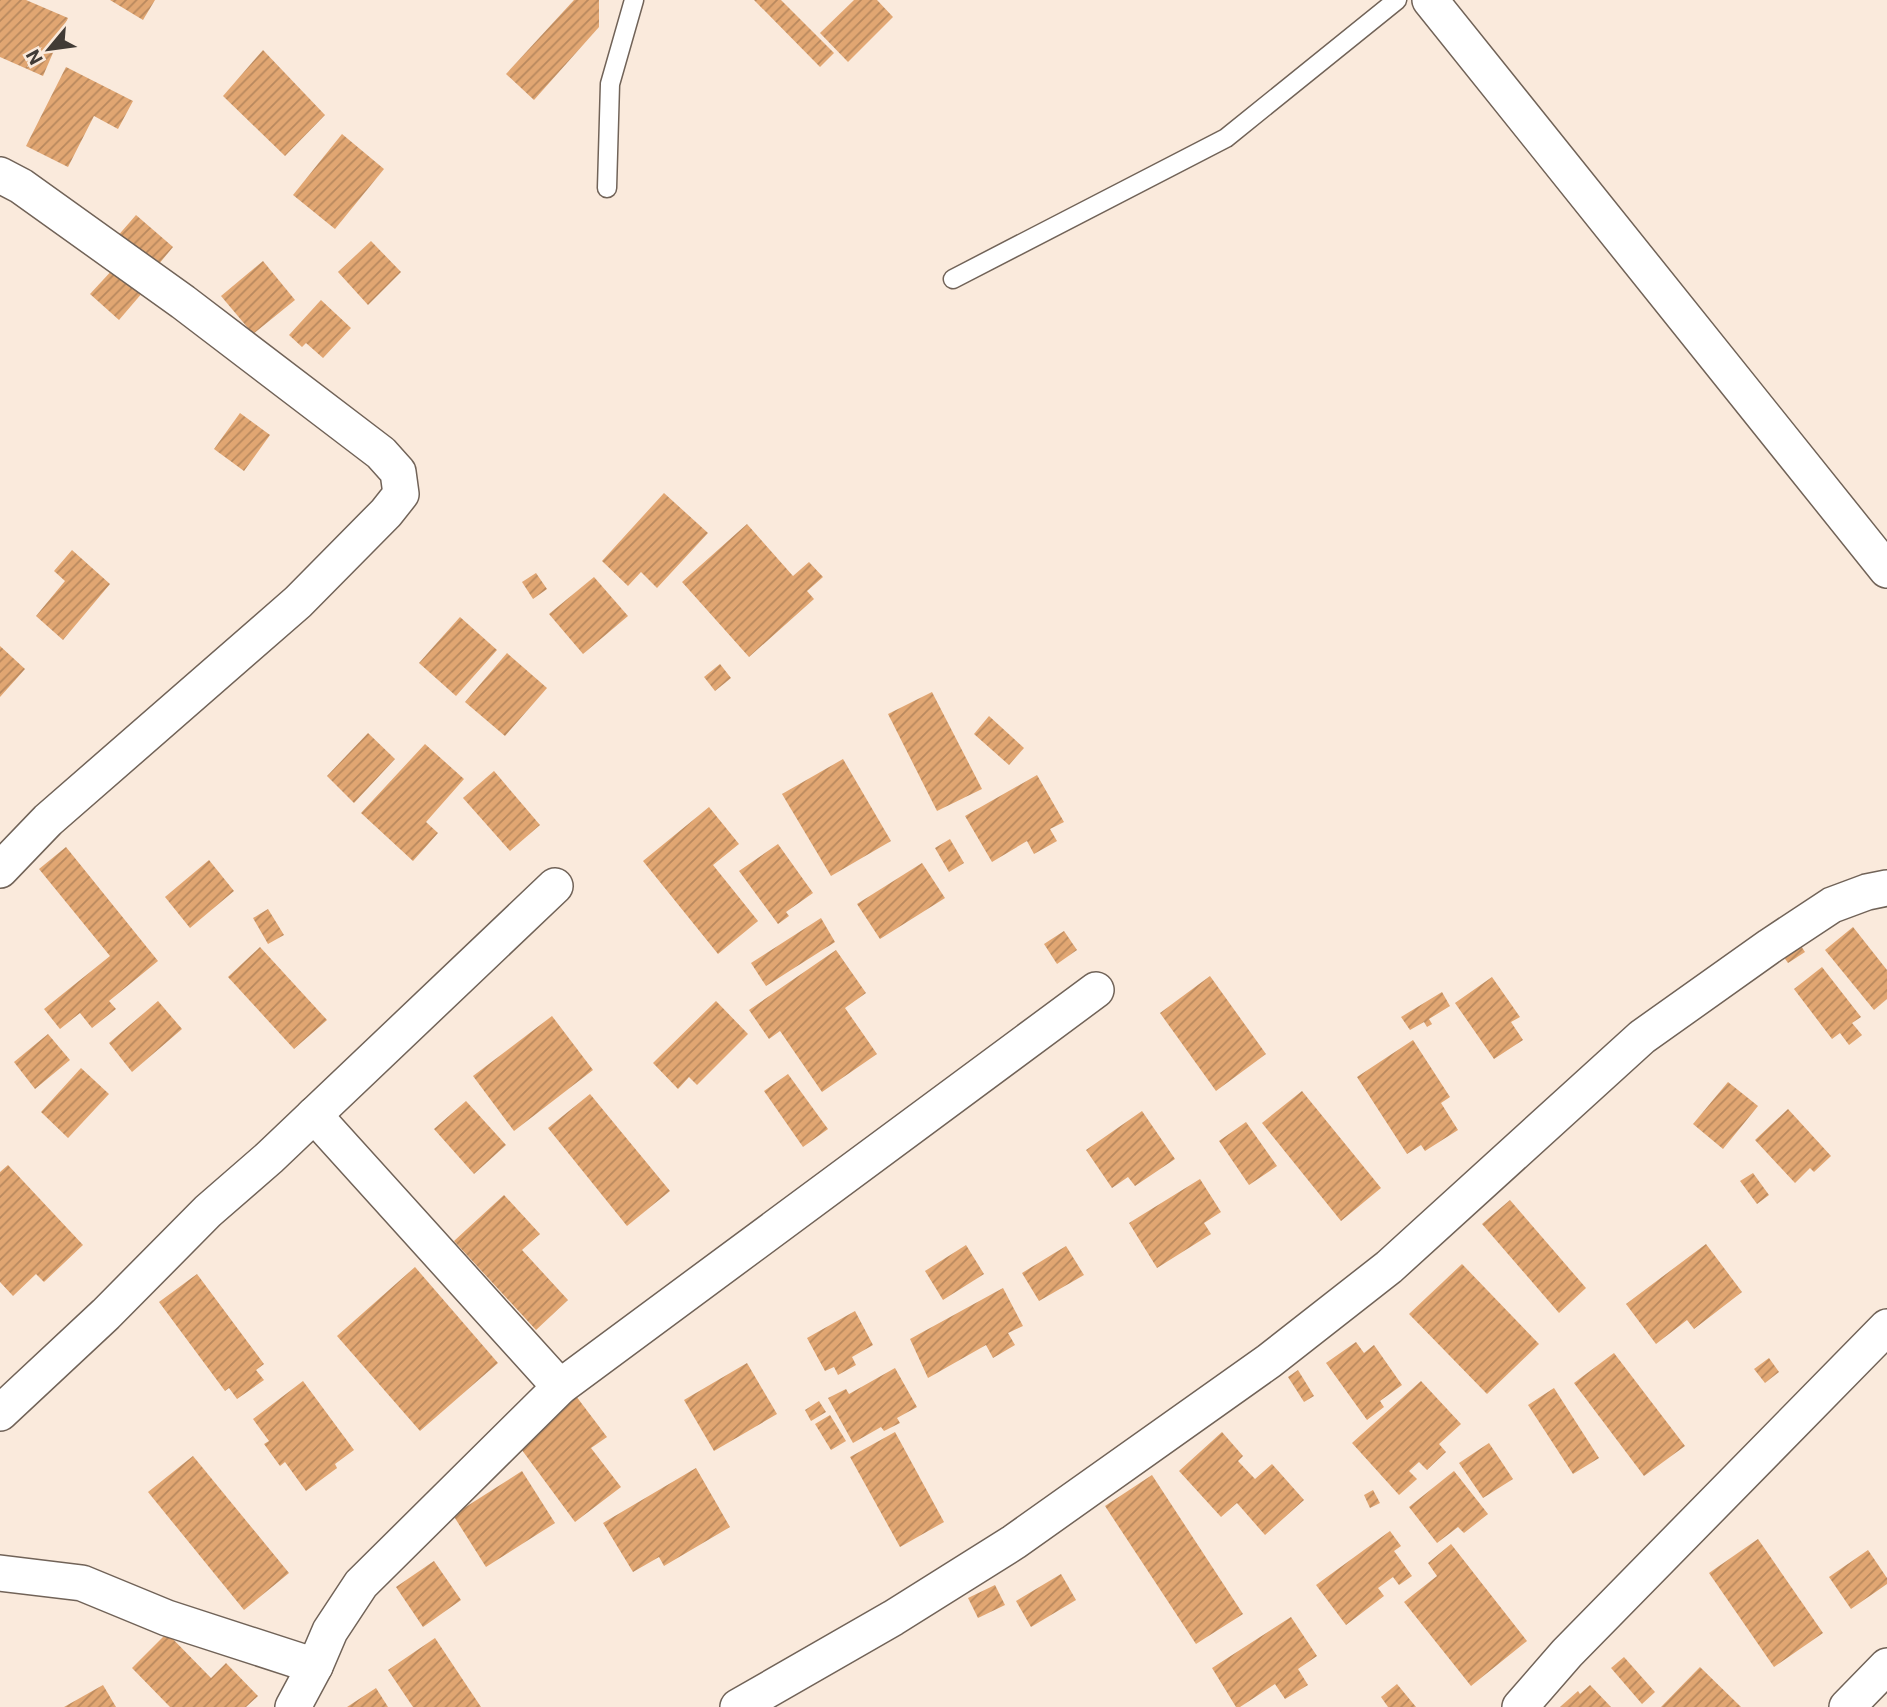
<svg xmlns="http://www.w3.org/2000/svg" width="1887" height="1707" viewBox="0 0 1887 1707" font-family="Roboto,sans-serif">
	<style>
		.building { fill: url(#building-hatch) }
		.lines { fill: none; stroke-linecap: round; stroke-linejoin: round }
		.lane-casing { stroke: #716358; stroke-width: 21 }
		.street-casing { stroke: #716358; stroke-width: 38 }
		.lane { stroke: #fff; stroke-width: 18 }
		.street { stroke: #fff; stroke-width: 35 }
	</style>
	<defs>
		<pattern id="building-hatch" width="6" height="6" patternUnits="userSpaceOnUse" patternTransform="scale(1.75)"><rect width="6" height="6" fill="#e1a672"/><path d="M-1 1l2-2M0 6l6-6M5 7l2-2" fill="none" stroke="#b8885e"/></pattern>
	</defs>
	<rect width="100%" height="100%" fill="#faeadc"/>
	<g class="building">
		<path d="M0,0H26L68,18L43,76L0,57Z"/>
		<path d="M110,0H155L143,20Z"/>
		<path d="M574,0H599V27L534,100L506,74Z"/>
		<path d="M754,0H781L834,53L820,67Z"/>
		<path d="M854,0H877L893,17L848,62L820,33Z"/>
		<path d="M263,50L325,115L285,156L223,96Z"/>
		<path d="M66,67L133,101L118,129L94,116L68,167L26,146Z"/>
		<path d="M342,134L384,169L335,229L293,195Z"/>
		<path d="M136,215L173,247L153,271L116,238Z"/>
		<path d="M371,241L401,272L368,305L338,272Z"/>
		<path d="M263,261L295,300L253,334L221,296Z"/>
		<path d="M115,267L143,292L119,320L90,294Z"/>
		<path d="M321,300L351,328L323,358L306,343L302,347L289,335Z"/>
		<path d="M240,413L270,435L244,471L214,449Z"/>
		<path d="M664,493L708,533L657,588L641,572L628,586L602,561Z"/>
		<path d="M747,524L793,576L809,562L823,577L807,591L814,599L749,657L682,582Z"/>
		<path d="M72,550L110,584L63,640L36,616L65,581L54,571Z"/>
		<path d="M536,573L547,589L533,599L522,582Z"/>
		<path d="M594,577L628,616L583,654L549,614Z"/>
		<path d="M460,617L497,650L456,696L419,663Z"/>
		<path d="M0,646L25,669L0,697Z"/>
		<path d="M507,653L547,688L505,736L465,702Z"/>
		<path d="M720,664L731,678L715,691L704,677Z"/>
		<path d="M932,692L982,789L937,811L888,714Z"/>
		<path d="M989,716L1024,748L1009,765L974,734Z"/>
		<path d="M368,733L395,759L354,803L327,776Z"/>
		<path d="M425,744L464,779L426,822L438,833L413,861L361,813Z"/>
		<path d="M843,759L891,841L831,876L782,794Z"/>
		<path d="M494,771L540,825L510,851L463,798Z"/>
		<path d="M1037,775L1064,822L1050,829L1057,841L1034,854L1027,841L992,862L965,816Z"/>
		<path d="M709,807L739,844L713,865L758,921L718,954L643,861Z"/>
		<path d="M950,839L964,863L949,872L935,848Z"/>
		<path d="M778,844L813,893L786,912L789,916L778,924L739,871Z"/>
		<path d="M66,847L158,961L109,1001L116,1009L92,1028L80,1013L60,1029L44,1009L110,956L39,869Z"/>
		<path d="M209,860L234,891L190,928L165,897Z"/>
		<path d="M922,863L945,898L880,939L857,904Z"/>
		<path d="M268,909L284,935L268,944L253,918Z"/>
		<path d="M821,918L835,942L766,986L751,963Z"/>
		<path d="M1853,927L1887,970V999L1874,1010L1825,950Z"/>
		<path d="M1064,931L1077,950L1057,964L1044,944Z"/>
		<path d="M1795,937L1805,952L1788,963L1778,949Z"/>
		<path d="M260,947L327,1020L294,1049L228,977Z"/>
		<path d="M836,950L866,993L845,1008L877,1054L822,1092L780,1031L769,1039L749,1010Z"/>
		<path d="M1822,967L1861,1017L1852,1023L1862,1035L1849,1045L1840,1033L1832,1039L1794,989Z"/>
		<path d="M1210,976L1266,1054L1216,1091L1160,1013Z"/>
		<path d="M1492,977L1520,1017L1511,1022L1523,1040L1494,1059L1455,1003Z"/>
		<path d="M1442,992L1450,1006L1429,1019L1432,1024L1427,1027L1424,1022L1410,1030L1401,1017Z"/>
		<path d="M158,1001L182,1029L132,1072L109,1043Z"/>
		<path d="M716,1001L748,1034L697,1085L689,1077L678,1089L653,1063Z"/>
		<path d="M552,1016L593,1070L514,1131L473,1076Z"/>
		<path d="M48,1034L70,1060L35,1089L14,1062Z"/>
		<path d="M1413,1040L1450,1097L1441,1103L1458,1130L1425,1151L1421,1145L1407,1154L1357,1077Z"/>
		<path d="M81,1068L109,1094L68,1138L41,1112Z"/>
		<path d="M788,1074L828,1129L803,1147L764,1091Z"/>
		<path d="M1728,1082L1758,1106L1723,1149L1693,1124Z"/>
		<path d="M1302,1091L1381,1188L1341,1221L1262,1123Z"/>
		<path d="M590,1094L670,1191L627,1226L548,1128Z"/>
		<path d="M466,1101L506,1145L474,1174L434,1129Z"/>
		<path d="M1788,1109L1831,1156L1814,1172L1810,1168L1795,1183L1755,1140Z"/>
		<path d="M1142,1111L1175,1159L1135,1186L1128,1177L1112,1188L1086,1150Z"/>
		<path d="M1246,1122L1277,1166L1249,1185L1219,1141Z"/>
		<path d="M8,1165L83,1245L44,1282L36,1274L13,1296L0,1282V1172Z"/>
		<path d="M1753,1173L1769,1195L1757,1204L1740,1181Z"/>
		<path d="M1200,1179L1221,1212L1204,1223L1211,1234L1157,1268L1129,1223Z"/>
		<path d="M504,1195L540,1234L522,1250L568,1300L536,1330L454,1241Z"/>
		<path d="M1510,1200L1586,1288L1559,1313L1482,1224Z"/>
		<path d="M1706,1244L1742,1292L1694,1329L1687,1320L1656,1344L1626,1304Z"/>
		<path d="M966,1245L984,1274L943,1300L925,1271Z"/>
		<path d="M1066,1246L1084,1275L1039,1301L1022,1273Z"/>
		<path d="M1462,1264L1539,1344L1487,1394L1409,1314Z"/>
		<path d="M415,1267L498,1363L420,1431L337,1336Z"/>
		<path d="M197,1274L264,1364L256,1370L264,1380L237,1399L229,1388L225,1391L159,1302Z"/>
		<path d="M1003,1288L1023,1326L1008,1333L1015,1345L993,1358L986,1345L928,1378L910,1339Z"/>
		<path d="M855,1311L873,1345L852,1357L856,1365L838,1375L834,1367L825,1371L807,1338Z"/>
		<path d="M1356,1342L1364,1353L1374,1345L1402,1385L1380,1401L1384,1407L1367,1420L1326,1363Z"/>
		<path d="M1614,1353L1685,1446L1644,1476L1574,1383Z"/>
		<path d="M1769,1358L1779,1372L1765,1383L1754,1369Z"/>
		<path d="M747,1363L777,1414L714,1451L684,1400Z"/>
		<path d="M895,1368L917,1407L897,1418L900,1423L884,1431L881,1427L853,1443L828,1398L846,1389L849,1394Z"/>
		<path d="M1298,1370L1314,1396L1304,1402L1288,1377Z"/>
		<path d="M303,1381L354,1450L335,1464L337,1468L306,1491L285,1462L280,1466L264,1444L269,1441L253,1419Z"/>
		<path d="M1421,1381L1461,1424L1439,1444L1446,1452L1427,1470L1419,1462L1409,1471L1417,1479L1399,1495L1352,1443Z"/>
		<path d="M1554,1388L1599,1458L1573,1474L1528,1405Z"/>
		<path d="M576,1396L607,1437L591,1448L621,1487L575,1522L516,1442Z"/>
		<path d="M819,1401L826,1412L811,1421L805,1410Z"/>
		<path d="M830,1415L846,1441L831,1450L815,1424Z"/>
		<path d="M895,1432L944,1522L900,1547L850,1457Z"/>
		<path d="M1222,1432L1243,1456L1238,1461L1255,1479L1272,1464L1304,1500L1265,1535L1237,1503L1221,1517L1179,1471Z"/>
		<path d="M1489,1443L1513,1479L1483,1498L1459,1463Z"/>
		<path d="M193,1456L289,1573L244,1610L148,1492Z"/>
		<path d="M696,1468L730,1527L664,1566L659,1557L633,1572L603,1523Z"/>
		<path d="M522,1471L555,1523L486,1567L453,1515Z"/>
		<path d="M1454,1471L1488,1514L1464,1533L1458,1527L1437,1543L1409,1507Z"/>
		<path d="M1152,1475L1243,1614L1196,1644L1105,1506Z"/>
		<path d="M1373,1490L1380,1503L1370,1508L1364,1495Z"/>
		<path d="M1390,1531L1401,1546L1394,1551L1412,1576L1399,1585L1393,1577L1378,1588L1384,1596L1346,1625L1316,1585Z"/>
		<path d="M1758,1539L1823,1633L1774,1667L1709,1573Z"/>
		<path d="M1451,1544L1527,1641L1471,1686L1404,1602L1437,1576L1428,1563Z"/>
		<path d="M1868,1550L1887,1578V1584L1851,1609L1829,1577Z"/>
		<path d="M434,1561L461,1600L423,1627L396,1587Z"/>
		<path d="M1061,1574L1076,1600L1031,1627L1016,1601Z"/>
		<path d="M995,1585L1005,1605L978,1618L968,1598Z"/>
		<path d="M1291,1617L1317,1656L1298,1669L1308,1685L1285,1699L1275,1684L1240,1707H1236L1212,1668Z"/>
		<path d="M167,1633L211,1678L226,1663L258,1696L246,1707H170L132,1668Z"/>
		<path d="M435,1638L481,1707H413L388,1670Z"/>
		<path d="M1624,1657L1655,1692L1642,1704L1611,1668Z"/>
		<path d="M1700,1667L1741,1707H1661Z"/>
		<path d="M1397,1684L1416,1707H1388L1381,1697Z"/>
		<path d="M103,1685L116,1707H64Z"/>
		<path d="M1590,1685L1611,1707H1560L1578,1691L1580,1694Z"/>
		<path d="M376,1688L388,1707H347Z"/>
	</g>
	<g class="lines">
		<defs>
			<g id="lane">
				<path d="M607,188L610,84L634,0"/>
				<path d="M953,279L1226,138L1397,0"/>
			</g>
			<g id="street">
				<path d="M1430,0L1887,570"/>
				<path d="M0,175L21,186L183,302L381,453L398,472L401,494L386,513L298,602L48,820L0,870"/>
				<path d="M314,1115L560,1387"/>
				<path d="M0,1413L106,1314L208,1211L269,1158L555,886"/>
				<path d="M0,1573L82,1583L167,1618L315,1666"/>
				<path d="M293,1707L315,1666L330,1631L361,1584L560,1387L1096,990"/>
				<path d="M738,1707L893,1618L1014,1542L1269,1361L1389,1267L1642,1037L1770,946L1832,905L1867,892L1887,888"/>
				<path d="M1520,1707L1567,1653L1887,1327"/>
				<path d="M1847,1707L1887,1666"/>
			</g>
		</defs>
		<use href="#lane" class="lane-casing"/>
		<use href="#street" class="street-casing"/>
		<use href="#lane" class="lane"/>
		<use href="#street" class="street"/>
	</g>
	<g transform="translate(49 49) rotate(241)" stroke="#faeadc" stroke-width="5" paint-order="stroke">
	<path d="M0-5L12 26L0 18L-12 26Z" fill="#413b36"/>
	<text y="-10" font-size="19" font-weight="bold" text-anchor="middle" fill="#413b36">N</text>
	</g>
</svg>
